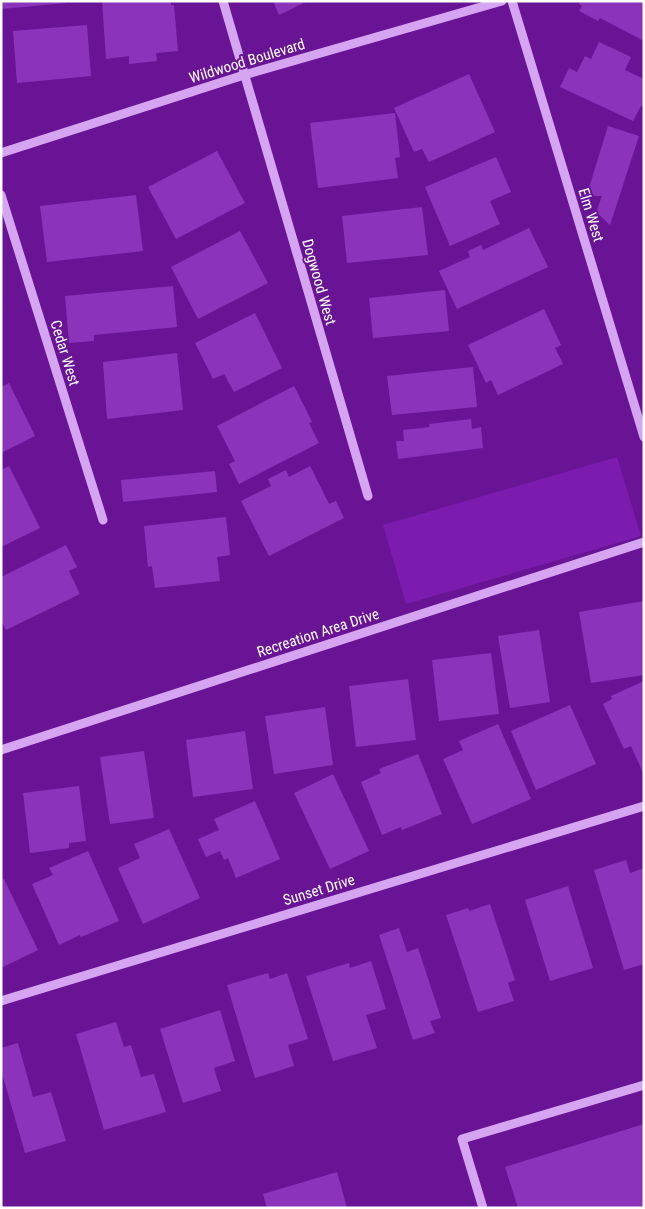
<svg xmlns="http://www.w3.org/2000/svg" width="645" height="1209" viewBox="0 0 645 1209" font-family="'Roboto Condensed',sans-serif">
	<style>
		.green { fill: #7b1caf }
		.building { fill: #8b34ba }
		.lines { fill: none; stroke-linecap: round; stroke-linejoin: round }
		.minor { stroke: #d6a5f2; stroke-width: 9 }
		.labels { text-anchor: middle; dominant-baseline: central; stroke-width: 4; stroke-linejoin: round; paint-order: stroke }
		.street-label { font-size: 15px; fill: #fff; stroke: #691495 }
	</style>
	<rect width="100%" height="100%" fill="#691495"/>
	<path class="green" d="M617,457L641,536L406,604L383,525Z"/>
	<g class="building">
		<path d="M1,1H66V3L1,9Z"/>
		<path d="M102,1H171V5H174L178,51L156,53L157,61L129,64V56L106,59Z"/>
		<path d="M273,1H308L279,15Z"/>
		<path d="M581,1H644V41L600,18L598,21L579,11L582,6L579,4Z"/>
		<path d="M87,25L91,76L17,83L13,31Z"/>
		<path d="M599,42L631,57L625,70L644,79V107L641,106L633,121L560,87L569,68L577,72L585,56L591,59Z"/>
		<path d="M469,74L495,132L429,162L422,149L414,152L394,108Z"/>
		<path d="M395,113L400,157L395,158L398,178L318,188L310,123Z"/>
		<path d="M608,126L639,136L610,225L596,212L602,196H595L588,191Z"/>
		<path d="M217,151L245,203L176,239L148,187Z"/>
		<path d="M496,157L511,192L490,201L500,224L450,246L425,187Z"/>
		<path d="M136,195L143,251L47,262L40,206Z"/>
		<path d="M422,207L428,255L347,263L342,216Z"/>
		<path d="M529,228L548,267L457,309L439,271L470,257L468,251L481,245L483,250Z"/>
		<path d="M240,231L268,283L198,319L171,267Z"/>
		<path d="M173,286L177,327L94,335V341L69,343L65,296Z"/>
		<path d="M445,290L449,331L373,338L369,298Z"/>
		<path d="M544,309L561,345L555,348L563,364L498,395L491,380L486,383L468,345Z"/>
		<path d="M255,313L282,368L234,392L224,374L213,379L195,343Z"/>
		<path d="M177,353L183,410L107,419L103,362Z"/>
		<path d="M473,367L477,407L392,415L387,376Z"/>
		<path d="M9,383L35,436L1,453V387Z"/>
		<path d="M294,386L312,422L309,423L319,443L239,484L229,464L235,461L217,426Z"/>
		<path d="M471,419L472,429L481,427L483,448L398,459L396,441H404L403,430L430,427L429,424Z"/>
		<path d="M9,466L40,528L1,547V470Z"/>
		<path d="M310,466L329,504L336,501L344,518L269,556L241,501L271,486L268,479L286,470L289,477Z"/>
		<path d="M215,471L217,492L123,502L121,480Z"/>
		<path d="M226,517L230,555L217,557L220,581L155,588L152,566L148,567L144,526Z"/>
		<path d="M66,545L77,567L69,571L80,594L6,630L1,621V577Z"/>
		<path d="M644,601V675L591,683L579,612Z"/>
		<path d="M539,630L550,702L510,708L498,636Z"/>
		<path d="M491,653L499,714L439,721L432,660Z"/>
		<path d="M408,679L416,740L356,747L349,686Z"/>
		<path d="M644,681V775L631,746L624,749L603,704L612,699L611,696Z"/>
		<path d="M570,705L596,764L536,790L511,731Z"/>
		<path d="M325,707L333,765L274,774L265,716Z"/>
		<path d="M498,724L531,799L472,824L443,759L463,750L459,741Z"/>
		<path d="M245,731L253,789L193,797L186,740Z"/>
		<path d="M144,751L154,818L110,824L100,757Z"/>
		<path d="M418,754L442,814L402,830L401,827L382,835L361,782L381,773L379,769Z"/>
		<path d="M333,774L369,851L330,869L294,793Z"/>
		<path d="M79,786L86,841L69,843V848L30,853L23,793Z"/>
		<path d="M255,801L280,859L236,878L228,858L224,860L220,851L206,857L198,839L219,830L214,819Z"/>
		<path d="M169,829L200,898L143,924L118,868L140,858L134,844Z"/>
		<path d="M88,851L119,921L81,937L80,935L59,945L32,884L53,875L49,868Z"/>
		<path d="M626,860L630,873L644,868V964L624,970L594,870Z"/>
		<path d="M4,879L38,950L3,967L1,964V880Z"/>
		<path d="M568,886L593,968L550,981L525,900Z"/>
		<path d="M490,904L515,980L508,983L514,1001L478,1012L446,915L468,908L469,911Z"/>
		<path d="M399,928L407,952L418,948L441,1018L430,1021L435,1033L413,1040L379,935Z"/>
		<path d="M371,961L386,1009L366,1015L377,1048L333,1061L306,976L349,963L350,968Z"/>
		<path d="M268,973L270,979L287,973L308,1039L288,1045L294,1066L255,1078L227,985Z"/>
		<path d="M220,1010L235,1061L214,1068L221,1091L183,1103L160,1029Z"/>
		<path d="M116,1022L124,1047L131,1045L141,1077L154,1074L166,1112L104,1130L76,1034Z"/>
		<path d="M18,1043L33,1097L51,1092L66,1141L25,1153L1,1070V1048Z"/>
		<path d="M644,1124V1208H518L505,1167Z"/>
		<path d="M337,1172L347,1208H267L263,1194Z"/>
	</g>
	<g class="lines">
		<g class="minor">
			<path d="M223,1L368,496"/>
			<path d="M512,1L644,437"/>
			<path d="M1,153L244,75L502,1"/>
			<path d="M1,195L103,520"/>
			<path d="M1,750L644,542"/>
			<path d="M1,1001L644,806"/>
			<path d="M483,1208L462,1139L644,1085"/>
		</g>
	</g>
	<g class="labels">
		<g class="street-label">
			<text transform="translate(247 61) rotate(-17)">Wildwood Boulevard</text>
			<text transform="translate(591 215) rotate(73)">Elm West</text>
			<text transform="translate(319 282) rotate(74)">Dogwood West</text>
			<text transform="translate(65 353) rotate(73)">Cedar West</text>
			<text transform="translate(318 633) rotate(-18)">Recreation Area Drive</text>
			<text transform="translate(319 890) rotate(-17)">Sunset Drive</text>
		</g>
	</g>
	<rect width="645" height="1209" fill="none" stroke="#ffffff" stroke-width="5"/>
</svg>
